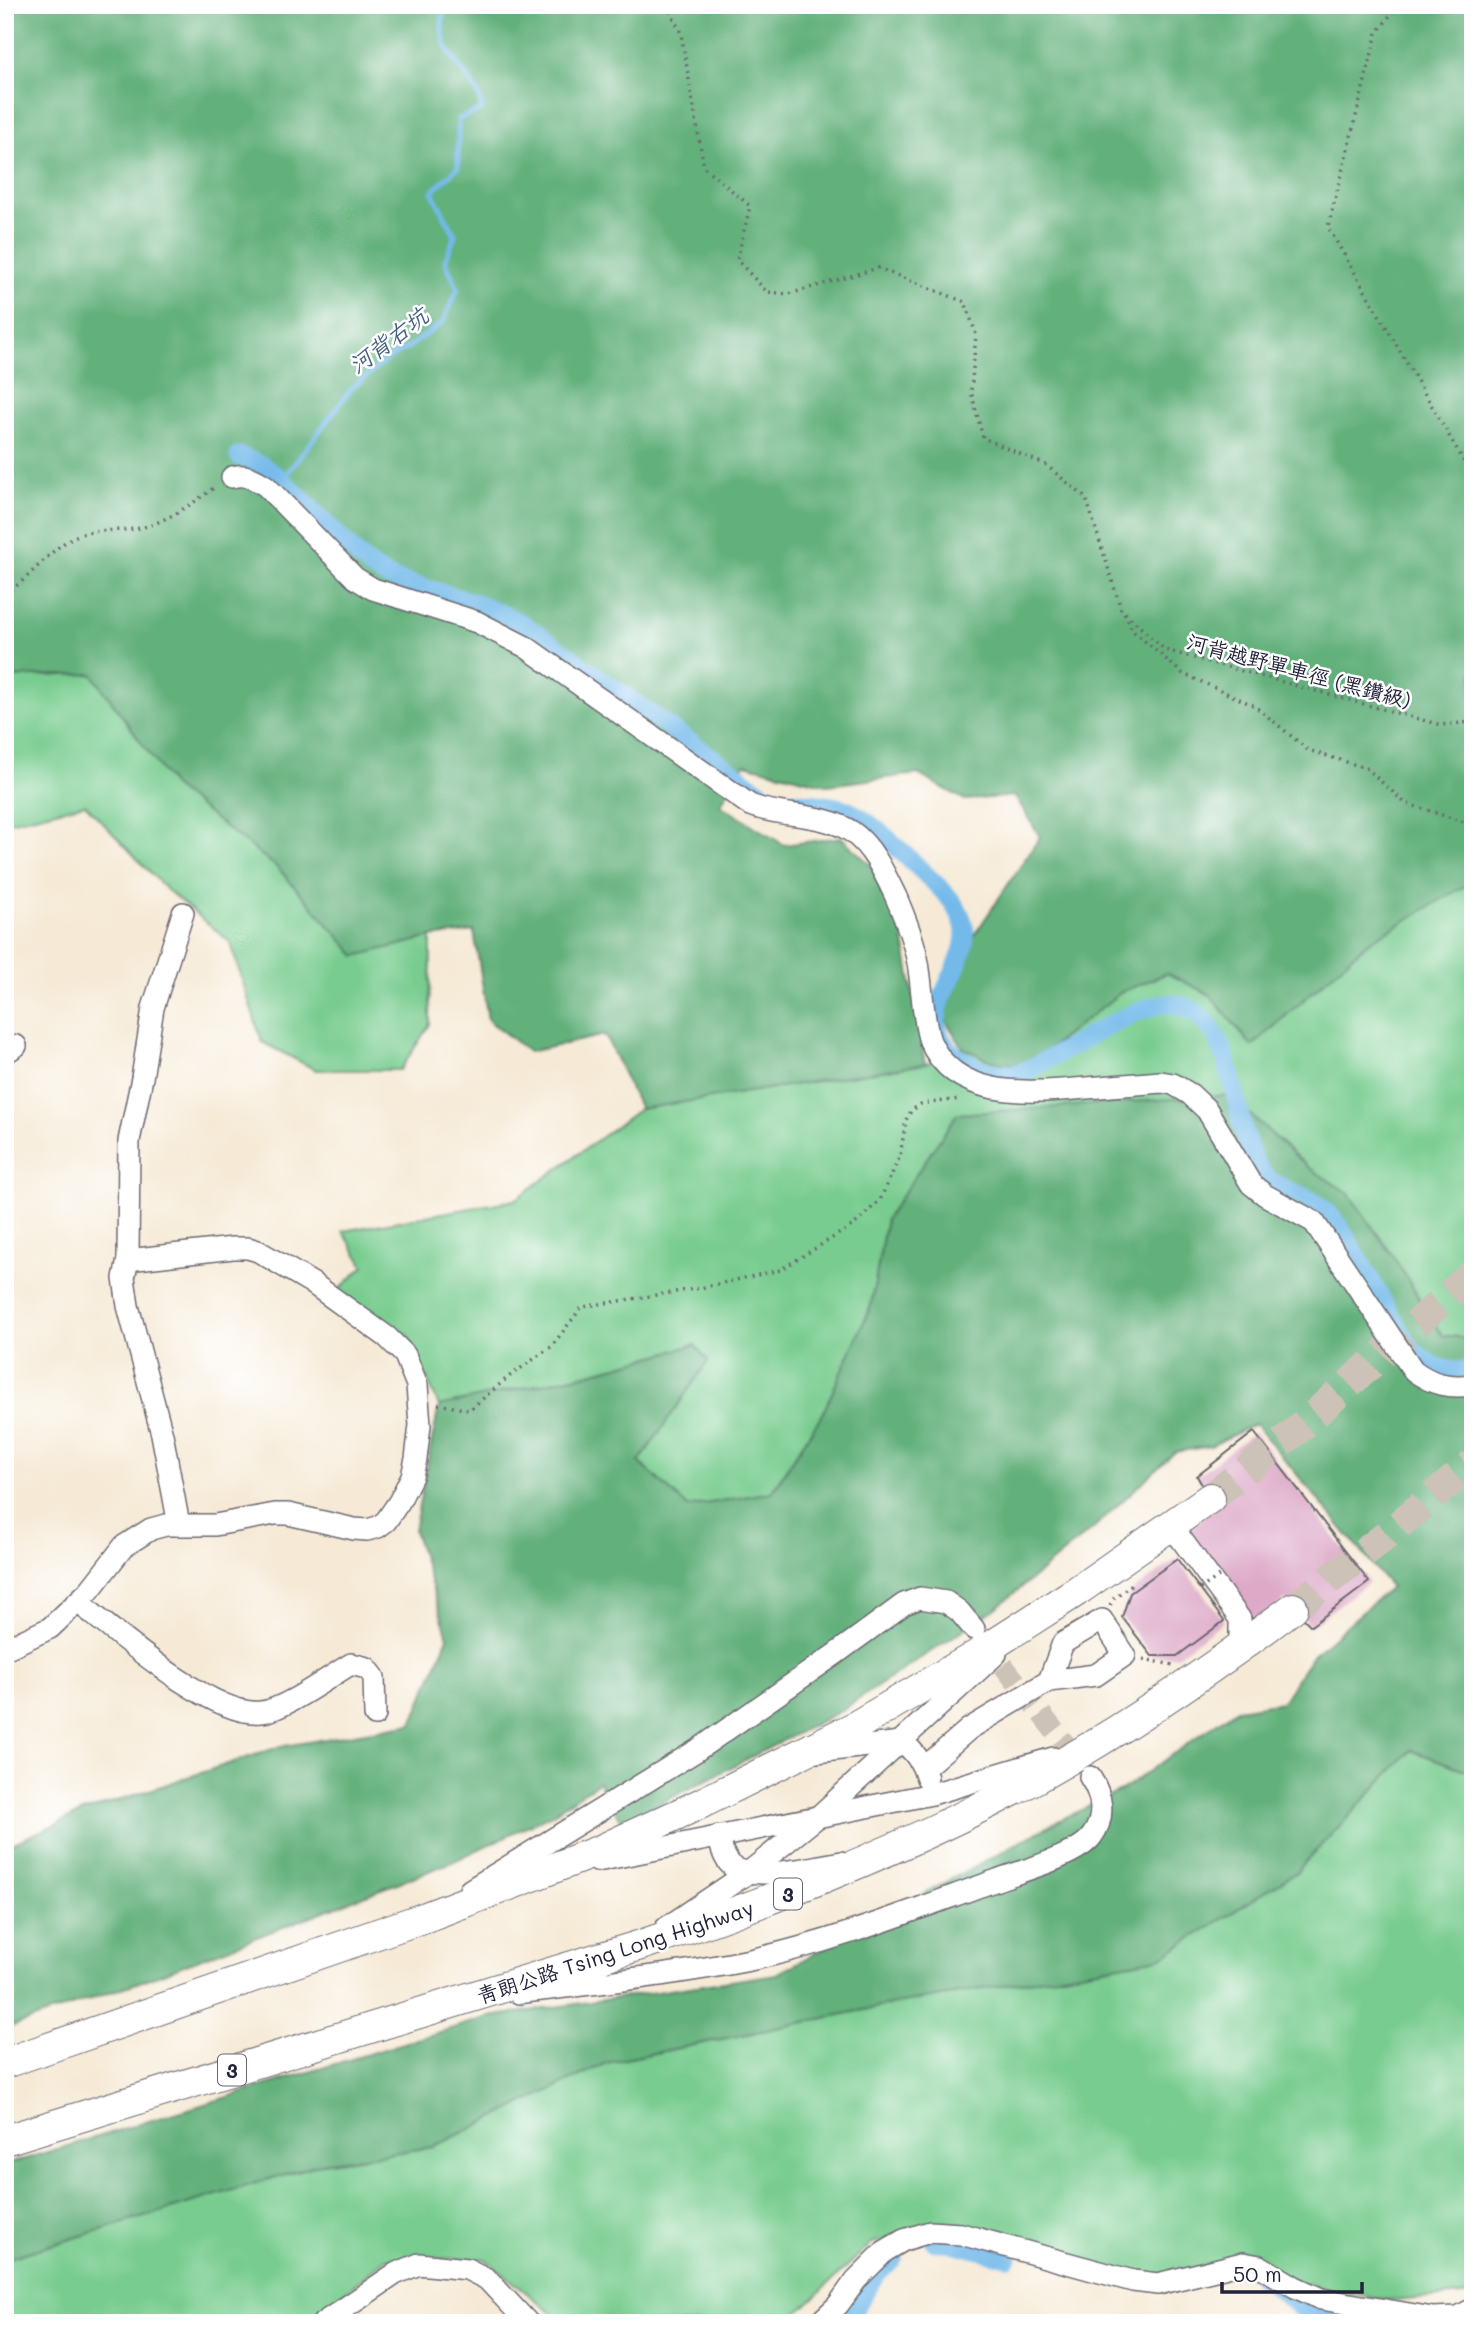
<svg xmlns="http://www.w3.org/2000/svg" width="1478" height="2328" viewBox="0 0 1478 2328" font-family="Mali,'LXGW WenKai TC',sans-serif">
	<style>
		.green { fill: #78cc8f; stroke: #4d7765; stroke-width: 2 }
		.forest { fill: #62b07a; stroke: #42695a; stroke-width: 2 }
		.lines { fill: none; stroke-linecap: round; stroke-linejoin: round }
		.stream { stroke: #73baea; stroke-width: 5 }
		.canal { stroke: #73baea; stroke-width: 19 }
		.building { fill: #dda9c7 }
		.minor-tunnel { stroke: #ccc2b7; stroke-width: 21; stroke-dasharray: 21 10; stroke-linecap: butt }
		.highway-tunnel { stroke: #ccc2b7; stroke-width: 30; stroke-dasharray: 30 15; stroke-linecap: butt }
		.minor-casing { stroke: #6c6871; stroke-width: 24 }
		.highway-casing { stroke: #6c6871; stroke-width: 32 }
		.path { stroke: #6c6871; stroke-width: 3.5; stroke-dasharray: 2 5; stroke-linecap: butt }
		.minor { stroke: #fff; stroke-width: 21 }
		.highway { stroke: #fff; stroke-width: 30 }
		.path-bridge { stroke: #6c6871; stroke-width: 3.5; stroke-dasharray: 2 5; stroke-linecap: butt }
		.labels { text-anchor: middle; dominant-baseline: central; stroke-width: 5; stroke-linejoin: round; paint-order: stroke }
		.shield { fill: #fff; stroke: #646476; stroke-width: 2 }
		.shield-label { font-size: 19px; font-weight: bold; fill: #22223b }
		.street-label { font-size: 21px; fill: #22223b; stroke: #fff }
		.water-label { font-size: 23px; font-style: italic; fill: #425f81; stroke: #fff }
	</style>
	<rect width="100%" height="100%" fill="#fff"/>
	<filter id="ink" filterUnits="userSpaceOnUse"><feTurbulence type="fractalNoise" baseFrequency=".0143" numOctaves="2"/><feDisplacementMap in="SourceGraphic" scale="14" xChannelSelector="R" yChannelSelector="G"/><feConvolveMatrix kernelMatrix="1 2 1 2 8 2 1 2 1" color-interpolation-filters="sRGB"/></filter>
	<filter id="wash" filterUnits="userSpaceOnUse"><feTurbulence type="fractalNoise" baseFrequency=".00686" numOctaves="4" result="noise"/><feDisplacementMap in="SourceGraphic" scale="28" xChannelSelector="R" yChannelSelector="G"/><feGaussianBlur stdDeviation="1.57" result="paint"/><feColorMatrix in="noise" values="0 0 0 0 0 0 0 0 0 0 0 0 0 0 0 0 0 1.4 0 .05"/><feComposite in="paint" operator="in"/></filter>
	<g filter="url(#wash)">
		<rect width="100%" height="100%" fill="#f6ead6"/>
		<g class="green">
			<path d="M92,674L173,786L278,868L356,955L431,937L430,1024L400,1070H316L262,1042L230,942L166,889L85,804L5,823V677Z"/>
			<path d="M1473,881V1339L1442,1336L1393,1256L1348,1193L1308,1167L1228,1095L886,1219L871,1306L823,1413L771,1492L688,1507L639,1462L708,1361L695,1345L583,1375L439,1406L408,1335L329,1299L364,1266L343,1231L515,1200L640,1109L925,1064L963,1048L992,1061L1027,1066L1121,992L1167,973L1209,994L1252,1046L1367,943Z"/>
			<path d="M1411,1750L1473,1773V2294L1394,2301L1256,2275L1099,2274L946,2223L872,2243L787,2323H564L485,2259L387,2258L307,2323H5V2259L322,2163L433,2147L606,2063L873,2008L1295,1873Z"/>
		</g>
		<g class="forest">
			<path d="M5,5H1473V881L1367,943L1252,1046L1209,994L1167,973L1121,992L1027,1066L992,1061L963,1048L944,1018L973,937L1040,837L1015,796L965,800L918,774L827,785L745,764L720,805L784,845L841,837L895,888L925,1064L640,1109L605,1035L529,1052L488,1020L474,931L431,937L356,956L278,868L173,786L92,674L5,677Z"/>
			<path d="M1228,1095L1308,1167L1348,1193L1393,1256L1442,1335L1473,1339V1773L1411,1750L1295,1873L1160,1958L873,2008L606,2063L433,2147L322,2163L5,2259V2165L489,2017L777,1974L1060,1820L1121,1791L1237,1709L1282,1702L1311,1657L1391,1587L1255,1424L1211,1446L1175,1452L1090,1531L995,1609L839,1712L622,1823L599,1782L552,1814L452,1862L145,1980L5,2029V1847L83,1812L279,1747L412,1724L448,1637L414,1530L439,1406L583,1375L695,1345L708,1361L639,1462L688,1507L772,1492L823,1413L871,1306L886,1219L957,1114Z"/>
		</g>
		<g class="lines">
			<path class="stream" d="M282,480L352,388L389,358L409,347L443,322L458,289L445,261L455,235L432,192L458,167V119L482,110C478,70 427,56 446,5"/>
			<g class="canal">
				<path d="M239,456L261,465L282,480L357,555L374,569L391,578L482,605L523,624L765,795C790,805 818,801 844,809C870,817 918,868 940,888C952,900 965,916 965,934C964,979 904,1022 962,1060C979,1071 999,1076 1019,1073C1059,1059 1136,1000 1173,1004C1234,1011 1232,1112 1252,1156C1269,1195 1296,1186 1322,1208C1339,1222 1348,1242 1359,1260C1375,1288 1391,1316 1407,1343C1425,1365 1444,1374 1473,1370"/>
				<path d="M935,2242H948L1008,2257"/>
				<path d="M1261,2277L1268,2280L1303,2310L1324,2320L1367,2323"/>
				<path d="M845,2323L878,2272L894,2257"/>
			</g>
		</g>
		<g id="blocks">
			<g class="building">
				<path d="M1254,1432L1369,1582L1311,1626L1285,1600L1255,1622L1185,1532L1215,1508L1197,1476Z"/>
				<path d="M1177,1559L1224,1621L1177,1656H1152L1122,1617L1130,1593Z"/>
			</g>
		</g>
	</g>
	<g filter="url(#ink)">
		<use href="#blocks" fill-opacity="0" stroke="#6c6871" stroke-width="2"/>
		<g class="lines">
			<path class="minor-tunnel" d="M984,1641L1083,1767"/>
			<g class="highway-tunnel">
				<path d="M1210,1498L1295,1432L1473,1273"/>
				<path d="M1293,1608L1383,1538L1473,1463"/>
			</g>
			<defs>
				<g id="minor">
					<path d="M232,477C245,473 255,479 266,486L355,578L373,589L477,622L526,647L750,805C782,818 823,812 852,832C873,847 885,874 896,897C905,918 914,940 918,963C922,984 923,1023 930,1041C956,1102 1034,1092 1087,1088C1111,1086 1136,1084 1161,1082L1173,1084L1190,1094L1207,1110L1251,1184L1265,1195L1314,1222L1413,1370C1433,1385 1448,1388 1473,1385"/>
					<path d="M5,1053L16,1046"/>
					<path d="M179,1525L162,1434L128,1306L124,1278L128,1260L129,1141L142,1078L153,1008L183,913"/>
					<path d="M1166,1530L1179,1536L1240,1619V1649"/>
					<path d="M78,1602C116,1632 213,1718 261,1712C284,1710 329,1677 351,1664L367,1668L374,1677L375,1715"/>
					<path d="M5,1649L50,1628L89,1591L124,1546L151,1529L166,1525H215L275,1514H288L354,1529L367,1530L378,1527L386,1521L399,1502L412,1476L416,1459L420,1425L417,1385L405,1355L387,1337L312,1283L258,1251L248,1248H233L128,1260"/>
					<path d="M816,1752L901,1742C915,1750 922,1763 927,1778"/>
					<path d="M924,1768L969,1729L1049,1681L1096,1675L1125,1655L1102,1620L1063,1643L1049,1681"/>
					<path d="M719,1836C721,1846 723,1858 732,1866C752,1882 817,1866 841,1862"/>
					<path d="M597,1861L932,1794L1053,1758"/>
					<path d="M470,1890L696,1751L834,1655L904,1604L920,1598L946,1602L959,1611L974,1629"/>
					<path d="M666,1928L749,1872L820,1815L996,1654"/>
					<path d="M519,1993C596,1983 674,1975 750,1960C834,1942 916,1909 997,1880C1021,1871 1078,1856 1092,1836C1106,1817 1102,1795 1090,1777"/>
					<path d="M323,2323L395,2274L419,2264L467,2269L487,2279L528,2323"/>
					<path d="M819,2323L838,2305L856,2280L885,2251L904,2240L930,2232L961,2234L1133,2281L1158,2284L1243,2263L1260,2266L1295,2287L1321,2299L1433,2318L1458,2317L1473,2309"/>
				</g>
				<g id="highway">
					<path d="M5,2063L426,1917L598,1851L702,1803L854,1727L982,1652L1077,1591L1210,1498"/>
					<path d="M5,2140L641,1945C772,1901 900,1851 1022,1786C1118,1734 1207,1673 1293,1608"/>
				</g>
			</defs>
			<use href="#minor" class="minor-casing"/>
			<use href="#highway" class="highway-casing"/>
			<g class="path">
				<path d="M667,5L681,33L704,167L750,206L737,260L767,292L789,294L878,268L965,302L976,334L971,391L983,438L1046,465L1086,498L1121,609L1165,650L1441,725L1473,722"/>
				<path d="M1398,5L1377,33L1328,227L1473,477"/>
				<path d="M5,594C31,578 49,549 76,536C97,527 118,533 140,528C168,521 192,504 215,487"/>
				<path d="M1124,613L1133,631L1182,673L1255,706L1308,750L1366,768L1405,803L1473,825"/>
				<path d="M438,1404L469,1410L511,1375L551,1347L582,1307L700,1288L780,1270L855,1224L880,1200L900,1156L906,1120L911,1111L921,1104L960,1099"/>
				<path d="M1110,1605L1114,1598L1132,1584"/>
				<path d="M1143,1659L1173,1665"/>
			</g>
			<use href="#minor" class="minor"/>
			<use href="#highway" class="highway"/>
			<path class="path-bridge" d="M1200,1589L1219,1576"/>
		</g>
	</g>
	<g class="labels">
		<g class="shield">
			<rect x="774" y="1878.5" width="28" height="31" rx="5"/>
			<rect x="218" y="2054.5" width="28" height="31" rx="5"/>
		</g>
		<g class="shield-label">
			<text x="788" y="1894">3</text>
			<text x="232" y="2070">3</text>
		</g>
		<g class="street-label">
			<text transform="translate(1299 670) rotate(15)">河背越野單車徑 (黑鑽級)</text>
			<text transform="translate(615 1951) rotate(-18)">青朗公路 Tsing Long Highway</text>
		</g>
		<g class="water-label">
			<text transform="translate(388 340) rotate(-37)">河背右坑</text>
		</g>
	</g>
	<rect width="1478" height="2328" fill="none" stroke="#fff" stroke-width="28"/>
	<path d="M1222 2282v10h140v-10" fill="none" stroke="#22223b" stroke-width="3.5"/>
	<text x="1233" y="2282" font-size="21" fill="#22223b" stroke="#ffffff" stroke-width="5" paint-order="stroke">50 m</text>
</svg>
